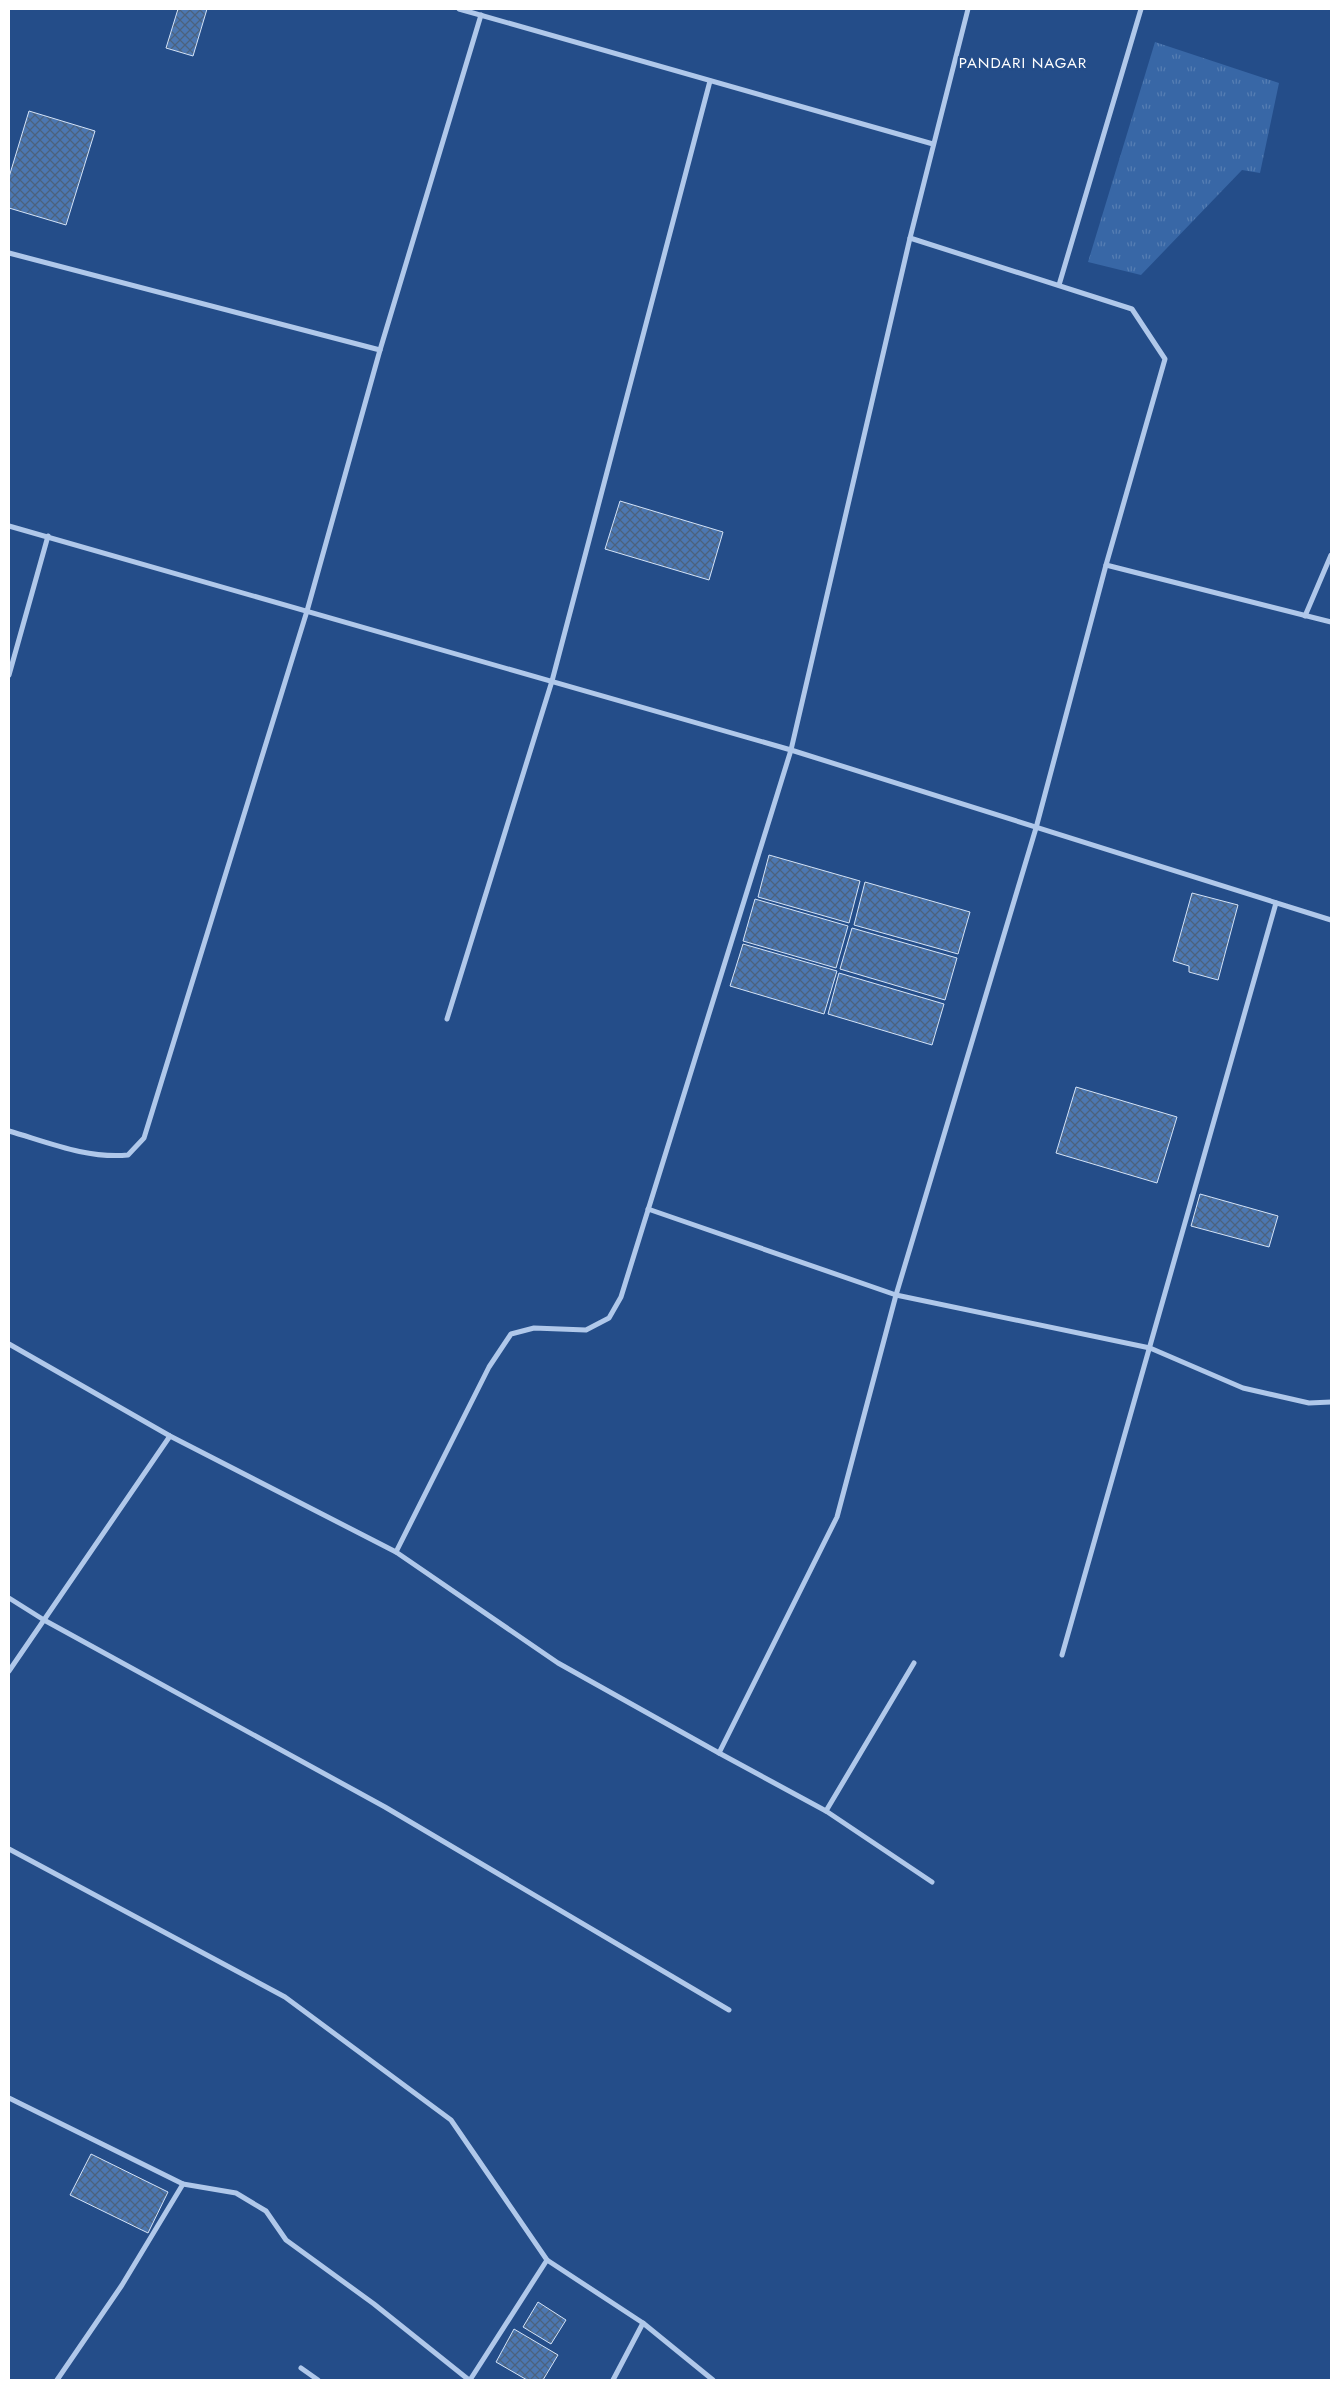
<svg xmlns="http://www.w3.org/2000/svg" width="1340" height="2389" viewBox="0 0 1340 2389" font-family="Jost,sans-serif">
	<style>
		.park { fill: url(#park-tufts) }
		.building { fill: url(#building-cross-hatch); stroke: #d4e3f7 }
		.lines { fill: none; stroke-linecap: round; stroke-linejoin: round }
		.street { stroke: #b0c8ea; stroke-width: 5 }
		.labels { text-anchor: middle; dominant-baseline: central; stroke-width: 4.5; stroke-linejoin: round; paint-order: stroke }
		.neighbourhood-label { font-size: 15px; letter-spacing: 1px; fill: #fff; stroke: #244d89 }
	</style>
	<defs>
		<pattern id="park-tufts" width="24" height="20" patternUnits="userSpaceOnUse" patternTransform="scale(1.25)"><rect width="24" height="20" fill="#3867a6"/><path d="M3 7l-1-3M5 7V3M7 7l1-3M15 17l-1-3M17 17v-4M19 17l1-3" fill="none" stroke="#567eb3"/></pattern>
		<pattern id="building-cross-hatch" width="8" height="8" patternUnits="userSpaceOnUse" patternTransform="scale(1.25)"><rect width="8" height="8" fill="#4c77b1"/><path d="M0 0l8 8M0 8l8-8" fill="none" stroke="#4c627e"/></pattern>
	</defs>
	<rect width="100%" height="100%" fill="#244d89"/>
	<path class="park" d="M1155,42L1279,83L1260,173L1242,170L1141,275L1088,262Z"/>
	<g class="building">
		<path d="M178,9H207L193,56L166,48Z"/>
		<path d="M29,111L95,131L66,225L9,208V177Z"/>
		<path d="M620,501L723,532L709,580L605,549Z"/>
		<path d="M769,855L860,881L849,923L758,897Z"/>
		<path d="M865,882L970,912L958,954L854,925Z"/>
		<path d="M1192,893L1238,905L1218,980L1189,972V966L1173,961Z"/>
		<path d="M755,899L848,926L836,968L743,941Z"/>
		<path d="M852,928L957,958L945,1000L840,969Z"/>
		<path d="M743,944L837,971L824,1014L730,986Z"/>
		<path d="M839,973L944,1004L932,1045L828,1014Z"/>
		<path d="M1076,1087L1177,1117L1157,1183L1056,1153Z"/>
		<path d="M1200,1194L1278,1216L1269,1247L1191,1226Z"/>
		<path d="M91,2154L168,2192L148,2233L70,2195Z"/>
		<path d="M538,2302L566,2320L551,2344L523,2327Z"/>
		<path d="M514,2329L558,2355L543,2380H527L496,2362Z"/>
	</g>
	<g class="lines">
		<g class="street">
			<path d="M459,9L933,144"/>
			<path d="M9,253L380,350"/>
			<path d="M1059,285L1141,9"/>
			<path d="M9,526L791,750L1331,920"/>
			<path d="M1106,565L1331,622"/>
			<path d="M1305,616L1331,555"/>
			<path d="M9,675L48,536"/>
			<path d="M447,1019L552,681L710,81"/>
			<path d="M9,1131C47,1142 87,1159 128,1155L144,1138L307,611L380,350L481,15"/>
			<path d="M648,1209L896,1295L1150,1348L1243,1388L1309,1403L1331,1402"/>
			<path d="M9,1344L170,1436L396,1552L558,1663L719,1753L826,1811L932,1882"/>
			<path d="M396,1552L489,1367L511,1334L534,1328L586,1330L609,1318L621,1297L791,750L910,238L968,9"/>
			<path d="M9,1598L44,1620L385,1807L729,2010"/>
			<path d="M1062,1655L1276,903"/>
			<path d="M9,1671L170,1436"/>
			<path d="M719,1753L837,1517L896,1295L1036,828L1106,565L1165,359L1132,309L910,238"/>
			<path d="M826,1811L914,1663"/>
			<path d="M9,1849L285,1997L451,2120L547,2260"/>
			<path d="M9,2098L183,2184L236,2193L266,2211L286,2240L374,2304L469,2380"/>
			<path d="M301,2368L318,2380"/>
			<path d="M57,2380L122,2285L183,2184"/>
			<path d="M470,2380L547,2260L643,2323L713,2380"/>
			<path d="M613,2380L643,2323"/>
		</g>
	</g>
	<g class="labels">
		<g class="neighbourhood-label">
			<text x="1023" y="63">PANDARI NAGAR</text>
		</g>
	</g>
	<rect width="1340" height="2389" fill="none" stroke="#ffffff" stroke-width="20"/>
</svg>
